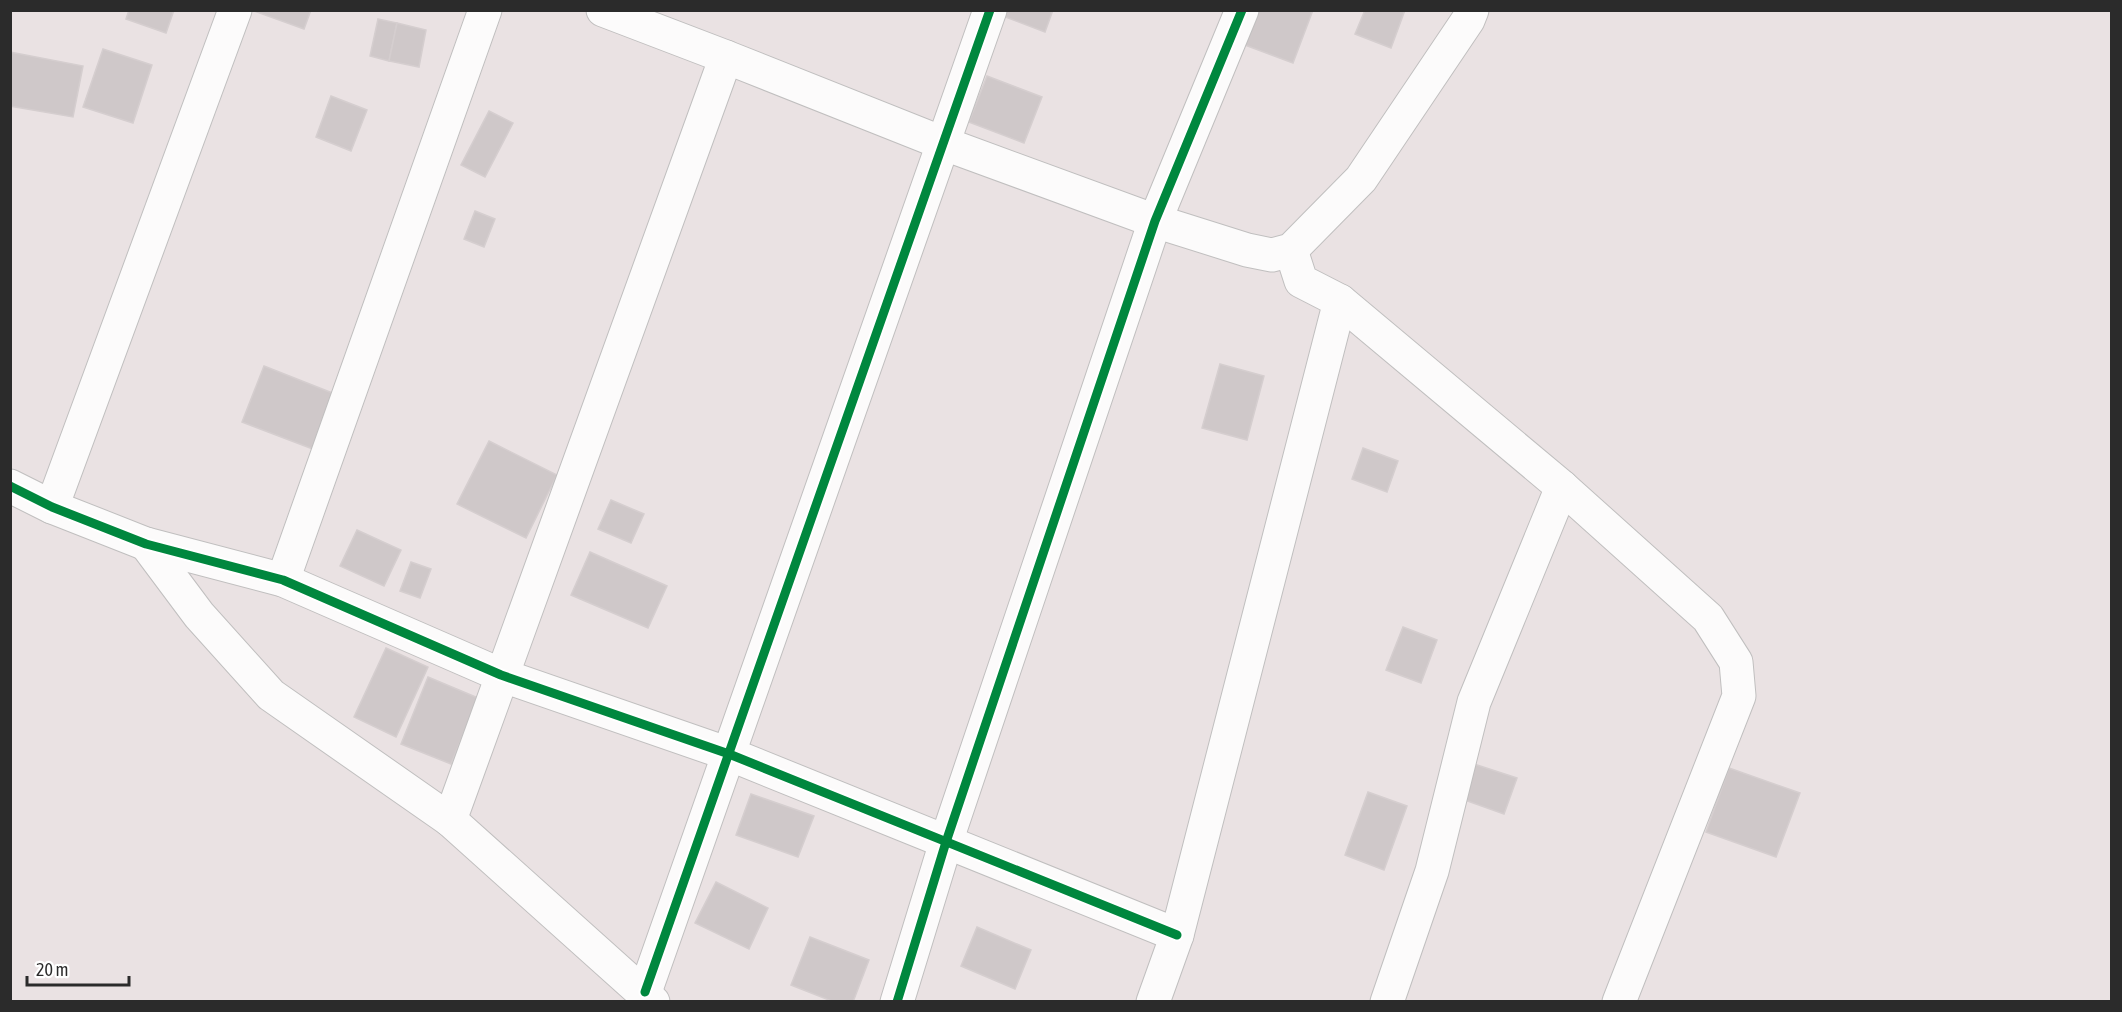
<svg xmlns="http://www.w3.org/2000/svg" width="2122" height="1012" viewBox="0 0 2122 1012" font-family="'Asap Condensed',sans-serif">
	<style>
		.building { fill: #cfc8c9; stroke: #d5cecf; stroke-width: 1.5 }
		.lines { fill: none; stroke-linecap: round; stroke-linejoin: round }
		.minor-casing { stroke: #c0bfbf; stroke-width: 35 }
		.minor { stroke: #fcfbfb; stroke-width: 33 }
		.cycleway-casing { stroke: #fff; stroke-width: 13 }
		.cycleway { stroke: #00873e; stroke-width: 9 }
	</style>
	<rect width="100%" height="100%" fill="#eae2e3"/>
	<g class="building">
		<path d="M129,10H174L166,33L126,19Z"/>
		<path d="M251,10H311L304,29Z"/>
		<path d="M1005,10H1053L1045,32L1003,16Z"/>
		<path d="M1259,10H1313L1293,63L1245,45Z"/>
		<path d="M1365,10H1405L1391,48L1355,34Z"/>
		<path d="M378,19L397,23L389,61L370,56Z"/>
		<path d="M397,23L426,30L419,67L389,61Z"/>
		<path d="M103,49L152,65L133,123L83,107Z"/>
		<path d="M10,52L83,66L73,117L10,106Z"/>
		<path d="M987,76L1042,97L1024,143L969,122Z"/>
		<path d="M331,96L367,110L351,151L316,137Z"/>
		<path d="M489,111L513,123L485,177L461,165Z"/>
		<path d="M475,211L495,219L484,247L464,239Z"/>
		<path d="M1220,364L1264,376L1247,440L1202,428Z"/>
		<path d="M264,366L340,396L318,451L242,422Z"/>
		<path d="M489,441L557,475L526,538L457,504Z"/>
		<path d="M1363,448L1398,461L1387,492L1352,479Z"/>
		<path d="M611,500L644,514L631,543L598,529Z"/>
		<path d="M357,530L401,550L384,586L340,566Z"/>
		<path d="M590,552L667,586L648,628L571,595Z"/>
		<path d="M411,562L431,569L420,598L400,591Z"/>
		<path d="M1403,627L1437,640L1421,683L1386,670Z"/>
		<path d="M386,648L428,667L396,737L354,717Z"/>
		<path d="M428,677L478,698L451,764L401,744Z"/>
		<path d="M1474,764L1517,778L1504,814L1462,799Z"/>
		<path d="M1729,768L1800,793L1776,857L1706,832Z"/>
		<path d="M1368,792L1407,806L1384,870L1345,855Z"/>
		<path d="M751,794L814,816L798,857L736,835Z"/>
		<path d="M716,882L768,908L749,949L695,923Z"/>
		<path d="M977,927L1031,950L1015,989L961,966Z"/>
		<path d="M810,937L869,960L853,1002H834L791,985Z"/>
	</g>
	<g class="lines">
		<defs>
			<g id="minor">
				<path d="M603,10L726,57L945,144L1155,221L1247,250L1272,255L1291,250L1361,179L1468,20L1472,10"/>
				<path d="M1291,250L1301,281L1340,301L1562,487L1708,618L1736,662L1739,696L1619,1002"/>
				<path d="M10,486L52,507L146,544L283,580L501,675L729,754L1177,935"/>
				<path d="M52,507L235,10"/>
				<path d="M146,544L199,615L271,695L450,820L653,1002"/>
				<path d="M283,580L485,10"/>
				<path d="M450,820L726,57"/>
				<path d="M645,992L990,10"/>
				<path d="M897,1002L946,842L1155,221L1242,10"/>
				<path d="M1153,1002L1177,935L1340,301"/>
				<path d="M1387,1002L1432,871L1474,702L1562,487"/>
			</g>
		</defs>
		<use href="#minor" class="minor-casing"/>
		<use href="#minor" class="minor"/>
		<defs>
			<g id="cycleway">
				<path d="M10,486L52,507L146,544L283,580L501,675L729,754L1177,935"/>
				<path d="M645,992L990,10"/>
				<path d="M897,1002L946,842L1155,221L1242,10"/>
			</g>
		</defs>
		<use href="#cycleway" class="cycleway-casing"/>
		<use href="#cycleway" class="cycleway"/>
	</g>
	<rect width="2122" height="1012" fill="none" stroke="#2b2b2b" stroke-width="24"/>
	<path d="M27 976v9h102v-9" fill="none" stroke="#2b2b2b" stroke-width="3"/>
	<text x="36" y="976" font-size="18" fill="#2b2b2b" stroke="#ffffff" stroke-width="4.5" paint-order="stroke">20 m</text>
</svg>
